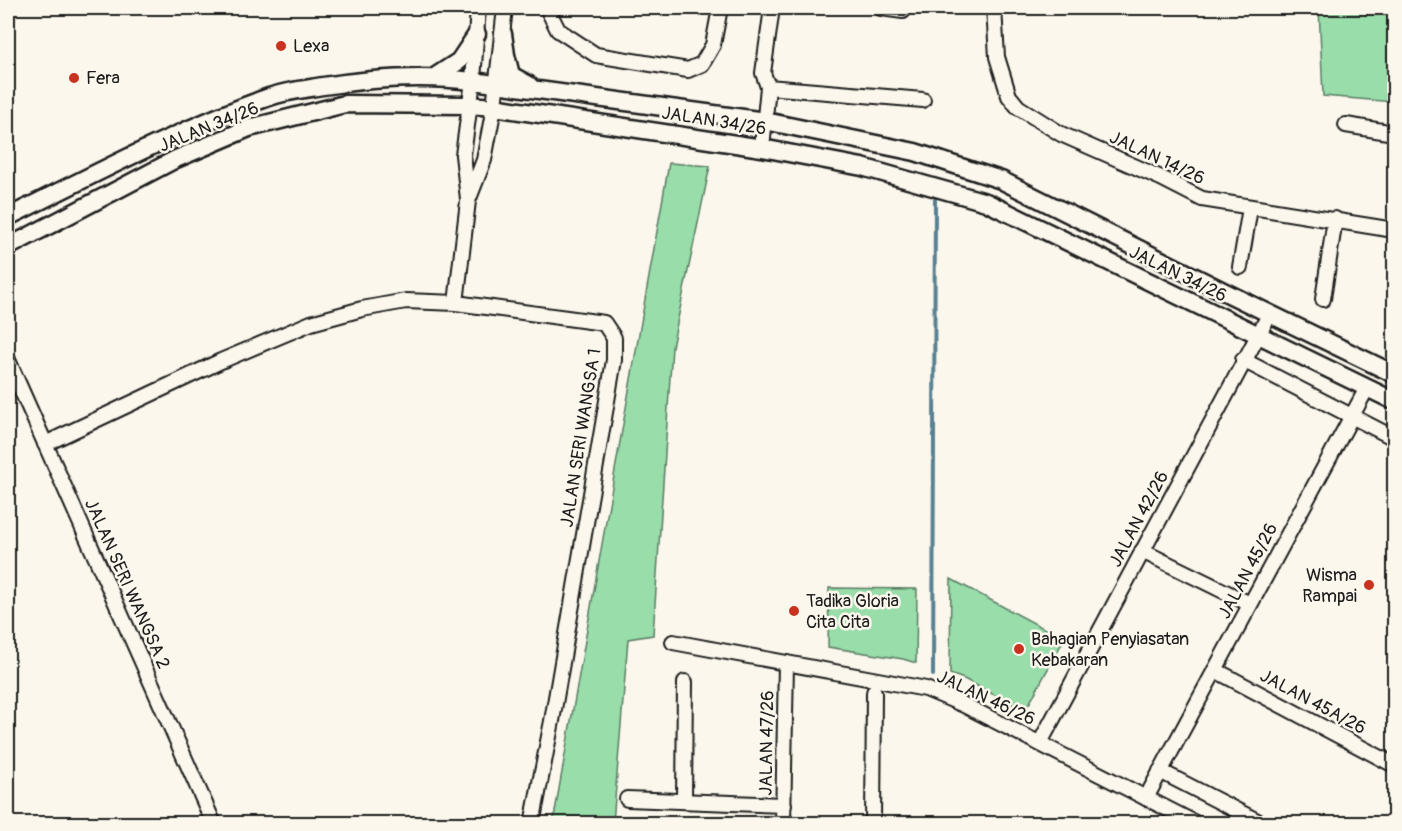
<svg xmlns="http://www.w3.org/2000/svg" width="1402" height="831" viewBox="0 0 1402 831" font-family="Pangolin,sans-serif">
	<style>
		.green { fill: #98ddaa; stroke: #5a7c63; stroke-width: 1.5 }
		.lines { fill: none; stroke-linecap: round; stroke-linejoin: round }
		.stream { stroke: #598193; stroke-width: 4 }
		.minor-casing { stroke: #1c1c1c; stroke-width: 18 }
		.major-casing { stroke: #1c1c1c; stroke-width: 21 }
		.minor { stroke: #fbf7ec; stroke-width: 14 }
		.major { stroke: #fbf7ec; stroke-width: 16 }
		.poi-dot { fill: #c8321e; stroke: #fbf7ec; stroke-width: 2 }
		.labels { text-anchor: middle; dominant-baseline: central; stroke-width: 5; stroke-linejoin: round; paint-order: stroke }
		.poi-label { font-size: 18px; fill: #1c1c1c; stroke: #fbf7ec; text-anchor: start }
		.street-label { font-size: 18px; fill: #1c1c1c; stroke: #fbf7ec }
	</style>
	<rect width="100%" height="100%" fill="#fbf7ec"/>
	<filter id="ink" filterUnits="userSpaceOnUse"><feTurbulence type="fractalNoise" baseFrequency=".0167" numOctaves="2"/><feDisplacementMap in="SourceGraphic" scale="12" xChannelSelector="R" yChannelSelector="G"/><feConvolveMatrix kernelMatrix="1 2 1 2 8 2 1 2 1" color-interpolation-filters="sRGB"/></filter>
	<g filter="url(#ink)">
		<g class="green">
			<path d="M1319,8H1394V102L1323,96Z"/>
			<path d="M669,163L710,166L672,347L653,635L628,639L613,823H553Z"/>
			<path d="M951,579L1064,639L1029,704L1017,707L964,679L950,674Z"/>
			<path d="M829,588L917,589L916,663L903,659L828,647Z"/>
			<path d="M681,818L762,819V823H681Z"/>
		</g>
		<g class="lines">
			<path class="stream" d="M933,675L935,199"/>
			<defs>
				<g id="minor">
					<path d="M547,8L558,30L596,55L688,70L702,64L713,45L720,8"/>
					<path d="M881,8L903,11"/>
					<path d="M994,8L997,57L1009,96L1018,107L1061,134L1161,178L1202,199L1394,230"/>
					<path d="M768,87L923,100"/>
					<path d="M1346,125L1394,133"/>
					<path d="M762,148L768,87L763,73L772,8"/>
					<path d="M468,199L463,155L473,81L478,8"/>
					<path d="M1240,267L1250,208"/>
					<path d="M1323,299L1335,219"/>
					<path d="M456,303L468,201L484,160L494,107L505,8"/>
					<path d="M8,360L214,824"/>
					<path d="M1243,360L1394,438"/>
					<path d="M45,444L221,361L311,323L362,309L406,301L456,303L604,323L614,338V360L552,721L532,824"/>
					<path d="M1142,551L1250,604"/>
					<path d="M673,642L926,689L964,705L1197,824"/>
					<path d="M1215,670L1394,765"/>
					<path d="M1040,743L1270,313"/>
					<path d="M1160,771L1263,824"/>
					<path d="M1146,798L1367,388"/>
					<path d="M627,799L784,805"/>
					<path d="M684,801L685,682"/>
					<path d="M783,824L786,663"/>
					<path d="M873,824L874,692"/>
				</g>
				<g id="major">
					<path d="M503,34L506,55L511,75L529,85"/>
					<path d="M436,76L459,61L477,34"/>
					<path d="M8,217C93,175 179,129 269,97C286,91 305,89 323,86C373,78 422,75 473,81L765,121L915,152L1001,180L1229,294L1394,374"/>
					<path d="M8,247L176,159L249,128L345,104L469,105L494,107L762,148L862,167L986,202L1394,401"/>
				</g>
			</defs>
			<use href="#minor" class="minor-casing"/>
			<use href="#major" class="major-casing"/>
			<use href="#minor" class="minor"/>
			<use href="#major" class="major"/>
		</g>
	</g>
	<g class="poi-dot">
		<circle cx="281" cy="46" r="6"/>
		<circle cx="74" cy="78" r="6"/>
		<circle cx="1369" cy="585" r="6"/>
		<circle cx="794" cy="611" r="6"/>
		<circle cx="1019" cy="649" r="6"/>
	</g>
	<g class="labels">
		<g class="poi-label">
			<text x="293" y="46">Lexa</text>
			<text x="86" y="78">Fera</text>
			<text x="1357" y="575" text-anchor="end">Wisma<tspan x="1357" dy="21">Rampai</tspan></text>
			<text x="806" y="601">Tadika Gloria<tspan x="806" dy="21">Cita Cita</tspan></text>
			<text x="1031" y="639">Bahagian Penyiasatan<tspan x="1031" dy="21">Kebakaran</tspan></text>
		</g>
		<g class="street-label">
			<text transform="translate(714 121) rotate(9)">JALAN 34/26</text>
			<text transform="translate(209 127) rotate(-22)">JALAN 34/26</text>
			<text transform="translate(1157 158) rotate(25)">JALAN 14/26</text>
			<text transform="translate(1178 274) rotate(26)">JALAN 34/26</text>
			<text transform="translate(581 438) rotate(-81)">JALAN SERI WANGSA 1</text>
			<text transform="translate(1139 519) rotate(-62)">JALAN 42/26</text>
			<text transform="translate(1248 571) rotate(-62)">JALAN 45/26</text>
			<text transform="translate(127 584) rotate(66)">JALAN SERI WANGSA 2</text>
			<text transform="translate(986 698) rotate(25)">JALAN 46/26</text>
			<text transform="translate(1313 702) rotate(28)">JALAN 45A/26</text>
			<text transform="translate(767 743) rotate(-89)">JALAN 47/26</text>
		</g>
	</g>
	<rect width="1402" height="831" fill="none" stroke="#fbf7ec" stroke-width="30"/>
	<rect x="15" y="15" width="1372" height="801" fill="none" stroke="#1c1c1c" stroke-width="2" filter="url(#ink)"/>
</svg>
